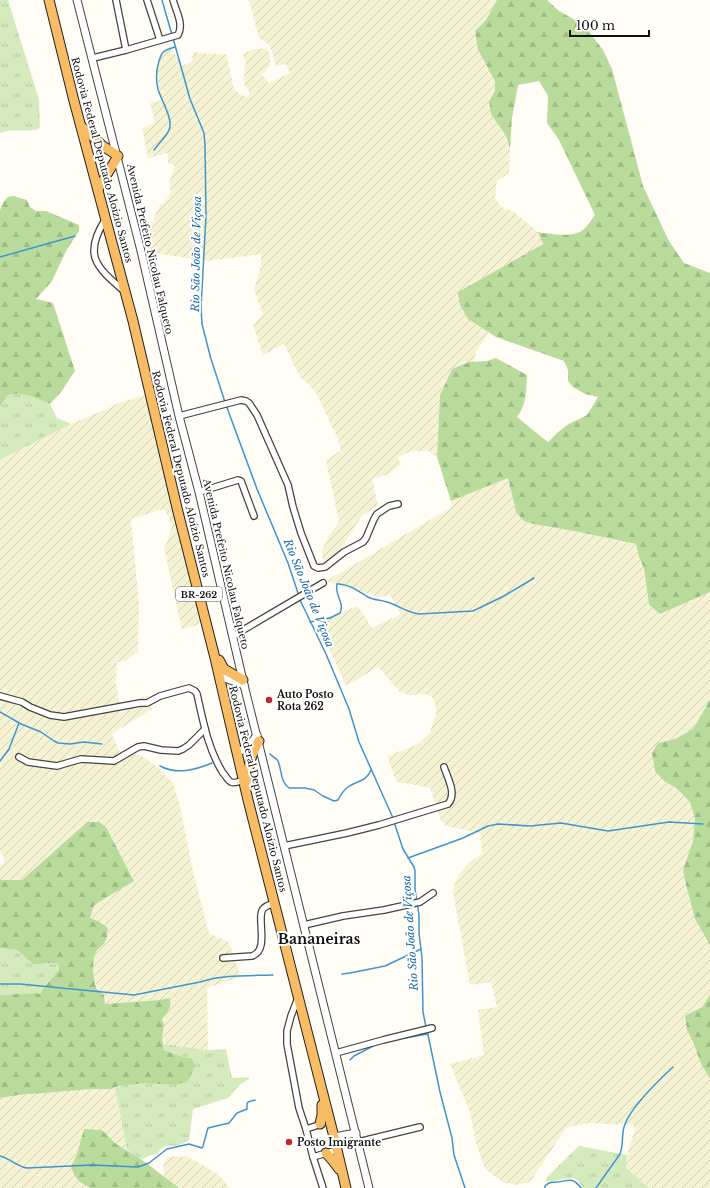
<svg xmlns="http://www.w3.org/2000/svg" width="710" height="1188" viewBox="0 0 710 1188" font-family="'Libre Baskerville',serif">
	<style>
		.farmland { fill: url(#farmland-furrows) }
		.grass { fill: url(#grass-tufts) }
		.forest { fill: url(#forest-firs) }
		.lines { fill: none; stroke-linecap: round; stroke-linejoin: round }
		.stream { stroke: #3f96cf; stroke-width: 1.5 }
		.minor-casing { stroke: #444; stroke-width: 8 }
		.tertiary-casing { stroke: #444; stroke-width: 9 }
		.trunk-casing { stroke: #222; stroke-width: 11 }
		.minor { stroke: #fff; stroke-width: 5.5 }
		.tertiary { stroke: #fff; stroke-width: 7 }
		.trunk { stroke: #f7bc64; stroke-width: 9 }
		.poi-dot { fill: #c4262e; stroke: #fff; stroke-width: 1.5 }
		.labels { text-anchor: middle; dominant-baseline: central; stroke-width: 4; stroke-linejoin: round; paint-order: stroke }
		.shield { fill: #fff; stroke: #585858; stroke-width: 1 }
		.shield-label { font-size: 9px; font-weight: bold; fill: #111 }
		.street-label { font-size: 10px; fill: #111; stroke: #fff }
		.poi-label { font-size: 10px; font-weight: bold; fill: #111; stroke: #fff; text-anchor: start }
		.water-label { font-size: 11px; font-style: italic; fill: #1768a6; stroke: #fff }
		.district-label { font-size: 14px; font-weight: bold; fill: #111; stroke: #fff }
	</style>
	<defs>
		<pattern id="farmland-furrows" width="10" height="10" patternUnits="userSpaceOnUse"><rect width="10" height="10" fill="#f6f3d4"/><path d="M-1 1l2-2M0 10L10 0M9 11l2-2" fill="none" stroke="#d2cfb5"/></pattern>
		<pattern id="grass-tufts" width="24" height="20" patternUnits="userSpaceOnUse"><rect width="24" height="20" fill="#d5ebbd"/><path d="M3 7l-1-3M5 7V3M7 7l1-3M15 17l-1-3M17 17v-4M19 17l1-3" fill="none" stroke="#b6c8a1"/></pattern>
		<pattern id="forest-firs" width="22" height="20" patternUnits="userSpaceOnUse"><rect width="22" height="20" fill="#b9dc9c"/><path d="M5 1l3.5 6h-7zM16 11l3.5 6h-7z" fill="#9ebc85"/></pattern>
	</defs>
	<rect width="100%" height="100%" fill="#fffdf5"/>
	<g class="farmland">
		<path d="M249,0H497L486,20L475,31L478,50L495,81V91L489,101L498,125L506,136L510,148L509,173L497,181L495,198L501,207L514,212L538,232L543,244L458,292L468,319L489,332L476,351L474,362H469L452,369L445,383L440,395L437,457L428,451H412L398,457L400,464L389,474L372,479L378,506L363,515L354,528L343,546L336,555L323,566L322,550L328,537L339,522L326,460L341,450L338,439L316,393L308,384L300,377L284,344L263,355L253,325L263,314L254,290L261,266V254L207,261L148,252L146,243L155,215L160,205L167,199L171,192L169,183L175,166L168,163V153L148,158L142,128L155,123L150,103L162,100L156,73L159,56L171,48L182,66L192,62L193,52L208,54H226L234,89L239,94L247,97L249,95V91L244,84V70L246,62L242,54L252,50L266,48L270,54V65L262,75L269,83L290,73L285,64L276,66L272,52L269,45L259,38Z"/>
		<path d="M149,394L202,623L182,630L164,548L169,537L172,525L166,512L163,509L131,519L139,603L138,652L125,661L117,662L116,685L121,713L125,711L136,700L148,695L152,709L112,734L119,751L142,756L160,769L173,783L180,806L193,871L209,933L229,942L241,977L207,988L208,1050L163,1044L162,1038L164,1024L162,1019L169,998L159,1000L105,1004L104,995L97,988L94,978L93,969L94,957L97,949L104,944L107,937L98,921L90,918L94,904L134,880L106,827L87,822L22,880H0V866L4,863V857L0,852V460L71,424L111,407L118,403Z"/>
		<path d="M508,478L516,512L534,524L579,532L636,544L639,557L644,568L649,605L660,614L710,592V700L693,729L675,739L658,743L664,781L676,788L690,802L695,819L693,841L683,870L686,885L695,919L710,945V995L702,1007L691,1013L687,1030L693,1042L701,1064L710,1079V1188H649L626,1168V1158L635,1129L633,1125L588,1123L566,1128L530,1182L516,1185L502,1182L485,1169L476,1143L470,1112L450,1064L484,1055L478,1010L497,1007L491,982L470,985L453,892L456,880L467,864L482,853L480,833L446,826L441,821L430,788L396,781L387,756L416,745L429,734L436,715V707L433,698L426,694L409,695L400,692L383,672L378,667L346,686L317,621L358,606L372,628L401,614L390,595L379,597L326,581L452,507L451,501Z"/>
		<path d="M115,1088L127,1150L115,1143L102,1130L84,1129L77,1154L71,1167L81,1183L90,1188H0V1098L19,1095L92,1089H111Z"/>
		<path d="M185,1155L218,1174L230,1188H179L172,1183L164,1177L163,1164L168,1157L177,1156L185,1157Z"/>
	</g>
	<g class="grass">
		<path d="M0,0H8L39,100L40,125L39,129C24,133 15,127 0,133Z"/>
		<path d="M15,393C25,394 42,398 49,404C52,407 55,414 57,418L71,424L0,460V407L8,395Z"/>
		<path d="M0,948L17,950L25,957L45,964L58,963L59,970L42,990L40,994L36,993L0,995Z"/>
		<path d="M163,1044L208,1050L226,1049L232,1078L249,1077V1079L241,1084L228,1098L193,1109L189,1140C186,1142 182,1144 179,1145C170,1147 162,1143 158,1154L151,1155L141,1160L127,1150L115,1088C134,1081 155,1083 174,1085L191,1058L183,1057L164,1050Z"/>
		<path d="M579,1146L627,1155L626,1158V1168L649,1188H583L578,1181L573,1178L545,1182L548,1176Z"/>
	</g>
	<g class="forest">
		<path d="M497,0H547L559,11L575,20L590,33L603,50L612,69L643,186L669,241L684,263L710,273V592L660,614L649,605L644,568L639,557L636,544L579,532L534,524L524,521L516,512L508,478L451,501L437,457L440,395L452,369L469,362L487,361L496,358L527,375C526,389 527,405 517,417L544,439L548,442L557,433L567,425L587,415L598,397L585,394L573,387L568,381V370L564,361L496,337L468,319L460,305L458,292L543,244L538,232C550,234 573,238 583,230C587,227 591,220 595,215L559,140L547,123L548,96L539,81L518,85L512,118L510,148L506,136L491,114L489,101L495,91V81L478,50L475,31L486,20Z"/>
		<path d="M13,196L27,200L30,207L36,211H46L79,225V231L67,249L52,281L36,299L53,303L75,371L61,392L50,404C36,398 23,391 8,395L0,407V210L4,201L8,197Z"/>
		<path d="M710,700V945L695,919L686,885L683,870L693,841L695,819L690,802L676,788L664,781L655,771L652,753L658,743L675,739L693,729Z"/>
		<path d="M87,822H99L106,827L134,881L94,905L90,918L98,921L108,928L107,937L104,944L97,950L94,957L93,969L94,978L96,988L104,995L105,1004L159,1000L169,998C173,1007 167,1013 162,1019L164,1024L162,1038L164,1050L183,1057L191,1058L196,1065L187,1082L174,1085L145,1083L119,1086L111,1089H92L19,1095L0,1098V995L36,993L40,994L42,990L59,970L58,963L33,964L17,950L0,948V880H22Z"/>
		<path d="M710,995V1079L701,1064L693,1042L687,1030L685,1016L702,1007Z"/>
		<path d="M84,1129L102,1130L115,1143L145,1162L179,1188H90C79,1182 75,1179 71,1167L77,1154Z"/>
	</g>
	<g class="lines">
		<g class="stream">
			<path d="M162,0L172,35"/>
			<path d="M173,38L190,99L204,133L205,145L206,216L201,308L202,324L211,359L225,402"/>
			<path d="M154,150C158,144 167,136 169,130C174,120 161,100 158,89C156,81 156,73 158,65C161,52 163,50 175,47"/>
			<path d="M0,257L75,236"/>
			<path d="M226,405L257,489L288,563L301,602L326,654L349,709L359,742L393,818"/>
			<path d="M310,622L330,618L340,613C345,602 334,595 337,584H339C351,585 358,591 368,597C374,600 380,600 387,602C398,605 407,613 419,614L473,611L504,596L534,578"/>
			<path d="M0,712L21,724L41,732L54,741L58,743L70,744L84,742L102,744"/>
			<path d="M270,754C273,757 276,758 278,761C282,770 280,782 289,788H305L314,790L323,796L334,801L338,800C341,794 344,790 348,787C358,780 366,782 371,770"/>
			<path d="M0,761L9,749L19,723"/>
			<path d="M160,766C177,775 195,770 212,763"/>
			<path d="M394,822L403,849L414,867L415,871V889L419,915V933L422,958L423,1012L426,1027"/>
			<path d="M408,858L463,838L488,826L498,824L530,826L561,823L608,831L669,822L703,824"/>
			<path d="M342,974L350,973L385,966L421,949"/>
			<path d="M0,984H20L134,995L200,982C224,974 249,976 273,975"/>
			<path d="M427,1030L440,1092L452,1138L454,1155L465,1188"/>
			<path d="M398,1039L428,1034"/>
			<path d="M350,1060L354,1056L375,1045"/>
			<path d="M0,1156C11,1159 18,1167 27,1168L92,1165L138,1167L149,1163L167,1149L189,1144L202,1148L203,1146L208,1128L229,1123L237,1113L247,1109V1104L248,1102L255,1100"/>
			<path d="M545,1188V1186C549,1182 552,1182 557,1182C569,1181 572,1176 581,1188"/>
			<path d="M596,1188L620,1154C624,1144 621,1133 625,1124C632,1106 659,1080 673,1067"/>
		</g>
		<defs>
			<g id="minor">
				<path d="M116,0L126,50"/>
				<path d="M147,0L160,40"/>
				<path d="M93,58L126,50L178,35C184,24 176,11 173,0"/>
				<path d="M105,220C83,255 96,267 124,291"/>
				<path d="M179,416L241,400L246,401L249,403L257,415L288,485L293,507L301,533L314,566L318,568L325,567L344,552L363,542L366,538L374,519L377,514L389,506L398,504"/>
				<path d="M199,492L238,480L241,481L254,516"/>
				<path d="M233,636L323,583"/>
				<path d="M0,696L22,702L30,707L50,715L64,717L140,703H147L160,696L189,688L195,691L197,694C203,721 208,749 223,773C226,776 228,781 231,782C235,784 240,781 243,780"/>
				<path d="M19,757L28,762L57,766L81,759L114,761L138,747L144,746L161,750L178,751L183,749L189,745L205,729"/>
				<path d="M284,846L347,833L379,825L448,804C457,794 448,779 444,767"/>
				<path d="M304,925L343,916L384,910L420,902L433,893"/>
				<path d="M223,958L252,956C270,950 256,918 263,909C266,905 270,905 275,903"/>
				<path d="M298,998L291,1016L287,1031V1044L299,1108L306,1129"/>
				<path d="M336,1053L383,1040L432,1028"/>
				<path d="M322,1124L306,1129L313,1157L323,1188"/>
				<path d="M358,1142L420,1127"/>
				<path d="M313,1157L337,1150"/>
			</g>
			<g id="tertiary">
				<path d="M77,0L141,251L179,416L199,492L244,685L369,1188"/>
				<path d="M219,676L244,685"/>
				<path d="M237,754L251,743L257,735"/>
				<path d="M334,1137L356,1133"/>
			</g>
			<g id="trunk">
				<path d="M49,0L74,101L133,321L178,512L215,658L248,800L334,1137L346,1188"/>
				<path d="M81,126L103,146L118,156L98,189"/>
				<path d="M219,660L224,669L243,680"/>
				<path d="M248,783C247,767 251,755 259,741"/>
				<path d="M320,1124L322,1115V1105"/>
				<path d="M326,1153L333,1161L339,1169"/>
			</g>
		</defs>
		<use href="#minor" class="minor-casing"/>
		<use href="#tertiary" class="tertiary-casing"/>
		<use href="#trunk" class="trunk-casing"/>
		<use href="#minor" class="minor"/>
		<use href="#tertiary" class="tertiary"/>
		<use href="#trunk" class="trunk"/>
	</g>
	<g class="poi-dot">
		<circle cx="269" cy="700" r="4"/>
		<circle cx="289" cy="1142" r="4"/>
	</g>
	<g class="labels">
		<rect class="shield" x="176" y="587" width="46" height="14" rx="3"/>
		<g class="shield-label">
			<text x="199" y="594">BR-262</text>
		</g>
		<g class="street-label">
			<text transform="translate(102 160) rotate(75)">Rodovia Federal Deputado Aloízio Santos</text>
			<text transform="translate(150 249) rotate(77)">Avenida Prefeito Nicolau Falqueto</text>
			<text transform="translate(181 474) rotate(76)">Rodovia Federal Deputado Aloízio Santos</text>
			<text transform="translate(226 564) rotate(77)">Avenida Prefeito Nicolau Falqueto</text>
			<text transform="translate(258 789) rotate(76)">Rodovia Federal Deputado Aloízio Santos</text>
		</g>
		<g class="poi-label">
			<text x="277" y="694">Auto Posto<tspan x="277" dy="12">Rota 262</tspan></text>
			<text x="297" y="1142">Posto Imigrante</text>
		</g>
		<g class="water-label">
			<text transform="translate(196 254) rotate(-89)">Rio São João de Viçosa</text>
			<text transform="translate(309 593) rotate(68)">Rio São João de Viçosa</text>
			<text transform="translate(410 933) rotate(-94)">Rio São João de Viçosa</text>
		</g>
		<g class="district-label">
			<text x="319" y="939">Bananeiras</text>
		</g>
	</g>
	<path d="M570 30v6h79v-6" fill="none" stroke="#111111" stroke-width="2"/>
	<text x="576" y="30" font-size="12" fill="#111111" stroke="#ffffff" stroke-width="3" paint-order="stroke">100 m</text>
</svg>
